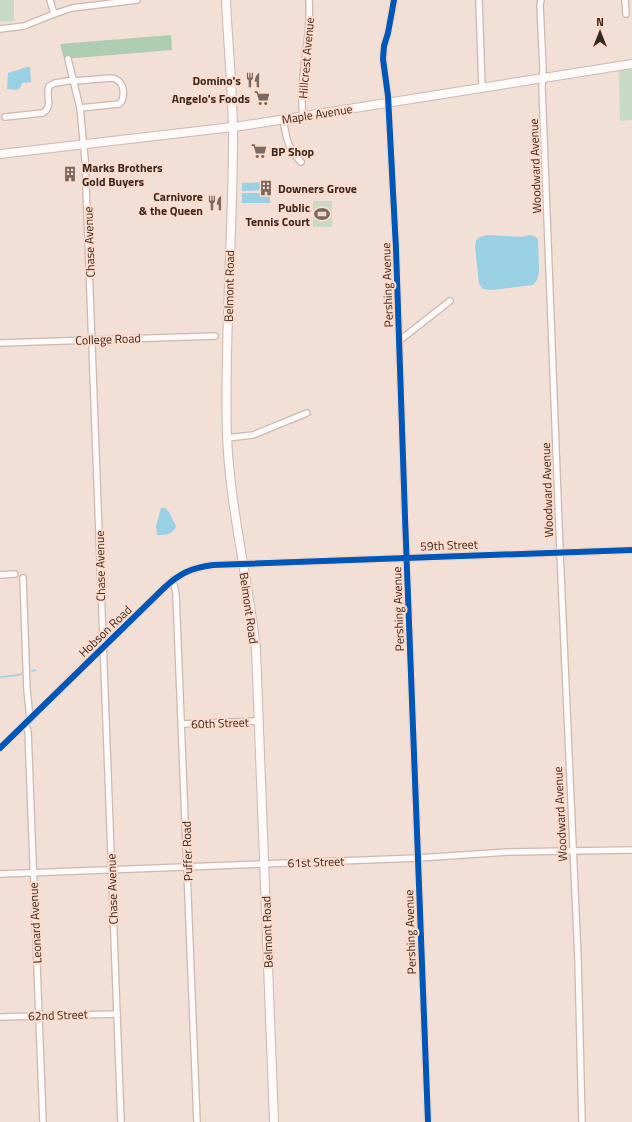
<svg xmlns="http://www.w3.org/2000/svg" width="632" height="1122" viewBox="0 0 632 1122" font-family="'Titillium Web',sans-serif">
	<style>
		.green { fill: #c7dac4 }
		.forest { fill: #aeccb0 }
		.water { fill: #99d0e3 }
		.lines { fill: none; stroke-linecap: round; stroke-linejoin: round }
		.stream { stroke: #99d0e3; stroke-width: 1.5 }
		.minor-casing { stroke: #c8b9b2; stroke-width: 8 }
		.secondary-casing { stroke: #c8b9b2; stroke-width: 10 }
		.minor { stroke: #fdfaf9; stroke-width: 5.5 }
		.secondary { stroke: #fdfaf9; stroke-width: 8 }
		.cycleway-casing { stroke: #fedbca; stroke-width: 8 }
		.cycleway { stroke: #0057b8; stroke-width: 6 }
		.labels { text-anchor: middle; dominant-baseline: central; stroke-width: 4; stroke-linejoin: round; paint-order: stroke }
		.street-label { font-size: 12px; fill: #362922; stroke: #fedbca }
		.poi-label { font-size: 12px; font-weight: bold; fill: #362922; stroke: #fedbca; text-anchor: end }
	</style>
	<rect width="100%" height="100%" fill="#f2dfd6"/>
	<g class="green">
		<path d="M0,0H14V21L0,22Z"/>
		<path d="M632,69V120L620,121L619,71Z"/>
		<rect x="313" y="201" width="19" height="26"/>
	</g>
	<path class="forest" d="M171,35L172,50L64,59L60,44Z"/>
	<g class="water">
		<path d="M27,67H30L31,82L22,83L20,88L17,90L7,89L8,73Z"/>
		<path d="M270,182V190L242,191V183Z"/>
		<rect x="242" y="193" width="28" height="10"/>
		<path d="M487,235L523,237L530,235L534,236L538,239L539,272L537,280L533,285L492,290L483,289L479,284L475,247L476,240L480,237Z"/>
		<path d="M161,508H165L169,512L176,526C173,535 165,535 157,535L156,526Z"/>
	</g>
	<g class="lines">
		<g class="stream">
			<path d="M32,671L36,670"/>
			<path d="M0,677L19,675L22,673"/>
		</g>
		<defs>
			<g id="minor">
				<path d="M50,0L54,14"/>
				<path d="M394,0L388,33L384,46L383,59L388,96L396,249L405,517L428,1122"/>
				<path d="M479,0L482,88"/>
				<path d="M541,0L540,5L543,69L542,87L560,552L578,959L582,1122"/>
				<path d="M625,0L626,14"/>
				<path d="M0,29L24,26L54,14L72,8L137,0"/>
				<path d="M68,59L80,108L85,159L121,1122"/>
				<path d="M74,81L111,78C123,79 125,91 122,101L119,104L80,108"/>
				<path d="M303,116C298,77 312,39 309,0"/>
				<path d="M5,117L43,113C54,106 45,95 49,86L55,83L74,80"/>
				<path d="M283,119C287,139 286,146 301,162"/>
				<path d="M400,340L450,301"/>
				<path d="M0,343L215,336"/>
				<path d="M227,438L253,435L307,413"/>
				<path d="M0,575L15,574"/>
				<path d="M23,578L27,690L30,719"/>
				<path d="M173,580L176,594L197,1122"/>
				<path d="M25,724L28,731L43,1122"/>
				<path d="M182,724L259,721"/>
				<path d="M0,748L164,588C180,573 191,568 213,565L632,550"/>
				<path d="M0,874L418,858L508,852L632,850"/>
				<path d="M0,1017L117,1014"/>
			</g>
			<g id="secondary">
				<path d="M226,0C228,46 233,92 233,137C233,237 224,336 227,436C230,508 248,578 256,650L274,1122"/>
				<path d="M0,154L241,126L632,64"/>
			</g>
		</defs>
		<use href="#minor" class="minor-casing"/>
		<use href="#secondary" class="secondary-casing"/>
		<use href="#minor" class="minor"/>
		<use href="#secondary" class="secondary"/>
		<defs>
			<g id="cycleway">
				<path d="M394,0L388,33L384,46L383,59L388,96L396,249L405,517L428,1122"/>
				<path d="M0,748L164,588C180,573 191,568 213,565L632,550"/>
			</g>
		</defs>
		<use href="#cycleway" class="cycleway-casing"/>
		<use href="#cycleway" class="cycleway"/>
	</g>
	<defs>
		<symbol id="restaurant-bare" viewBox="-9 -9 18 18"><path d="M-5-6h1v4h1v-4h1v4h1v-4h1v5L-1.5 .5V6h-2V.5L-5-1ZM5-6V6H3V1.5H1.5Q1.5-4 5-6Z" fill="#786961" stroke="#fedbca" stroke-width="2.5" paint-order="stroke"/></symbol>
		<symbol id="supermarket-bare" viewBox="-9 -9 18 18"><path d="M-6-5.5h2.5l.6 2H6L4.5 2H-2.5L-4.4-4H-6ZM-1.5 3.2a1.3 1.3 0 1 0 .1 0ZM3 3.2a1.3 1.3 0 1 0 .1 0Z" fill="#786961" stroke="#fedbca" stroke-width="2.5" paint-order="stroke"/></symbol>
		<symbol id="building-bare" viewBox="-9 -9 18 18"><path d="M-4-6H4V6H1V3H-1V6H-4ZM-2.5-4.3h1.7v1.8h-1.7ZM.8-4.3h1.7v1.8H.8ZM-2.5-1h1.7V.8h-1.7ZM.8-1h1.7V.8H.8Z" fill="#786961" stroke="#fedbca" stroke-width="2.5" paint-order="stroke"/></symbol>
		<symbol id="stadium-bare" viewBox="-9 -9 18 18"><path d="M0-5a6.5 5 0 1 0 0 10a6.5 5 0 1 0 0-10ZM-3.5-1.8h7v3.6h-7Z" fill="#786961" stroke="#fedbca" stroke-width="2.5" paint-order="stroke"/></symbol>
	</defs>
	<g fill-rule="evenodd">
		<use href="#restaurant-bare" x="242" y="69" width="22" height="22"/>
		<use href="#supermarket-bare" x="251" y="87" width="22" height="22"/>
		<use href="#supermarket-bare" x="248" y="140" width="22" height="22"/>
		<use href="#building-bare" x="59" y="163" width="22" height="22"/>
		<use href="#building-bare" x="255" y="177" width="22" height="22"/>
		<use href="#restaurant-bare" x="204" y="192" width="22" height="22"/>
		<use href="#stadium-bare" x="311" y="203" width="22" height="22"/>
	</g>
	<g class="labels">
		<g class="street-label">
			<text transform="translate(306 58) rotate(-85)">Hillcrest Avenue</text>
			<text transform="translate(317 114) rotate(-9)">Maple Avenue</text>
			<text transform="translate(535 166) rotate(-92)">Woodward Avenue</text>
			<text transform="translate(89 242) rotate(-92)">Chase Avenue</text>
			<text transform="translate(387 285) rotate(-92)">Pershing Avenue</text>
			<text transform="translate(229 286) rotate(-89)">Belmont Road</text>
			<text transform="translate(108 339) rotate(-2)">College Road</text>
			<text transform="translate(547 490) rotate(-92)">Woodward Avenue</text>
			<text transform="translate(449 545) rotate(-2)">59th Street</text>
			<text transform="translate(100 566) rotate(-91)">Chase Avenue</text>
			<text transform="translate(249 608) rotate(82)">Belmont Road</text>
			<text transform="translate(398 609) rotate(-92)">Pershing Avenue</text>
			<text transform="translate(105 631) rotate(-44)">Hobson Road</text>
			<text transform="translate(220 723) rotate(-2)">60th Street</text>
			<text transform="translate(560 814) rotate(-93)">Woodward Avenue</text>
			<text transform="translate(187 851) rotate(-92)">Puffer Road</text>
			<text transform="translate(316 862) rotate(-2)">61st Street</text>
			<text transform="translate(112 889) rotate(-92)">Chase Avenue</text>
			<text transform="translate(35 923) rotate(-93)">Leonard Avenue</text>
			<text transform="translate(267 932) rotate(-92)">Belmont Road</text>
			<text transform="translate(410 932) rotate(-92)">Pershing Avenue</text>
			<text transform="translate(58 1015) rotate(-2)">62nd Street</text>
		</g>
		<g class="poi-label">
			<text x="241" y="80">Domino's</text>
			<text x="250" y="98">Angelo's Foods</text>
			<text x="271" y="151" text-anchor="start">BP Shop</text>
			<text x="82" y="167" text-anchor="start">Marks Brothers<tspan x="82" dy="14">Gold Buyers</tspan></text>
			<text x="278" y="188" text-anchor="start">Downers Grove</text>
			<text x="203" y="196">Carnivore<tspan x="203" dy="14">&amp; the Queen</tspan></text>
			<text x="310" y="207">Public<tspan x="310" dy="14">Tennis Court</tspan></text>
		</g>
	</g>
	<g transform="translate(600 32)" stroke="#fedbca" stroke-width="3" paint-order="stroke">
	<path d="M0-3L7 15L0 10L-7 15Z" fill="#362922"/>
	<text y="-6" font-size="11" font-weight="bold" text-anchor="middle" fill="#362922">N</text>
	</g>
</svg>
